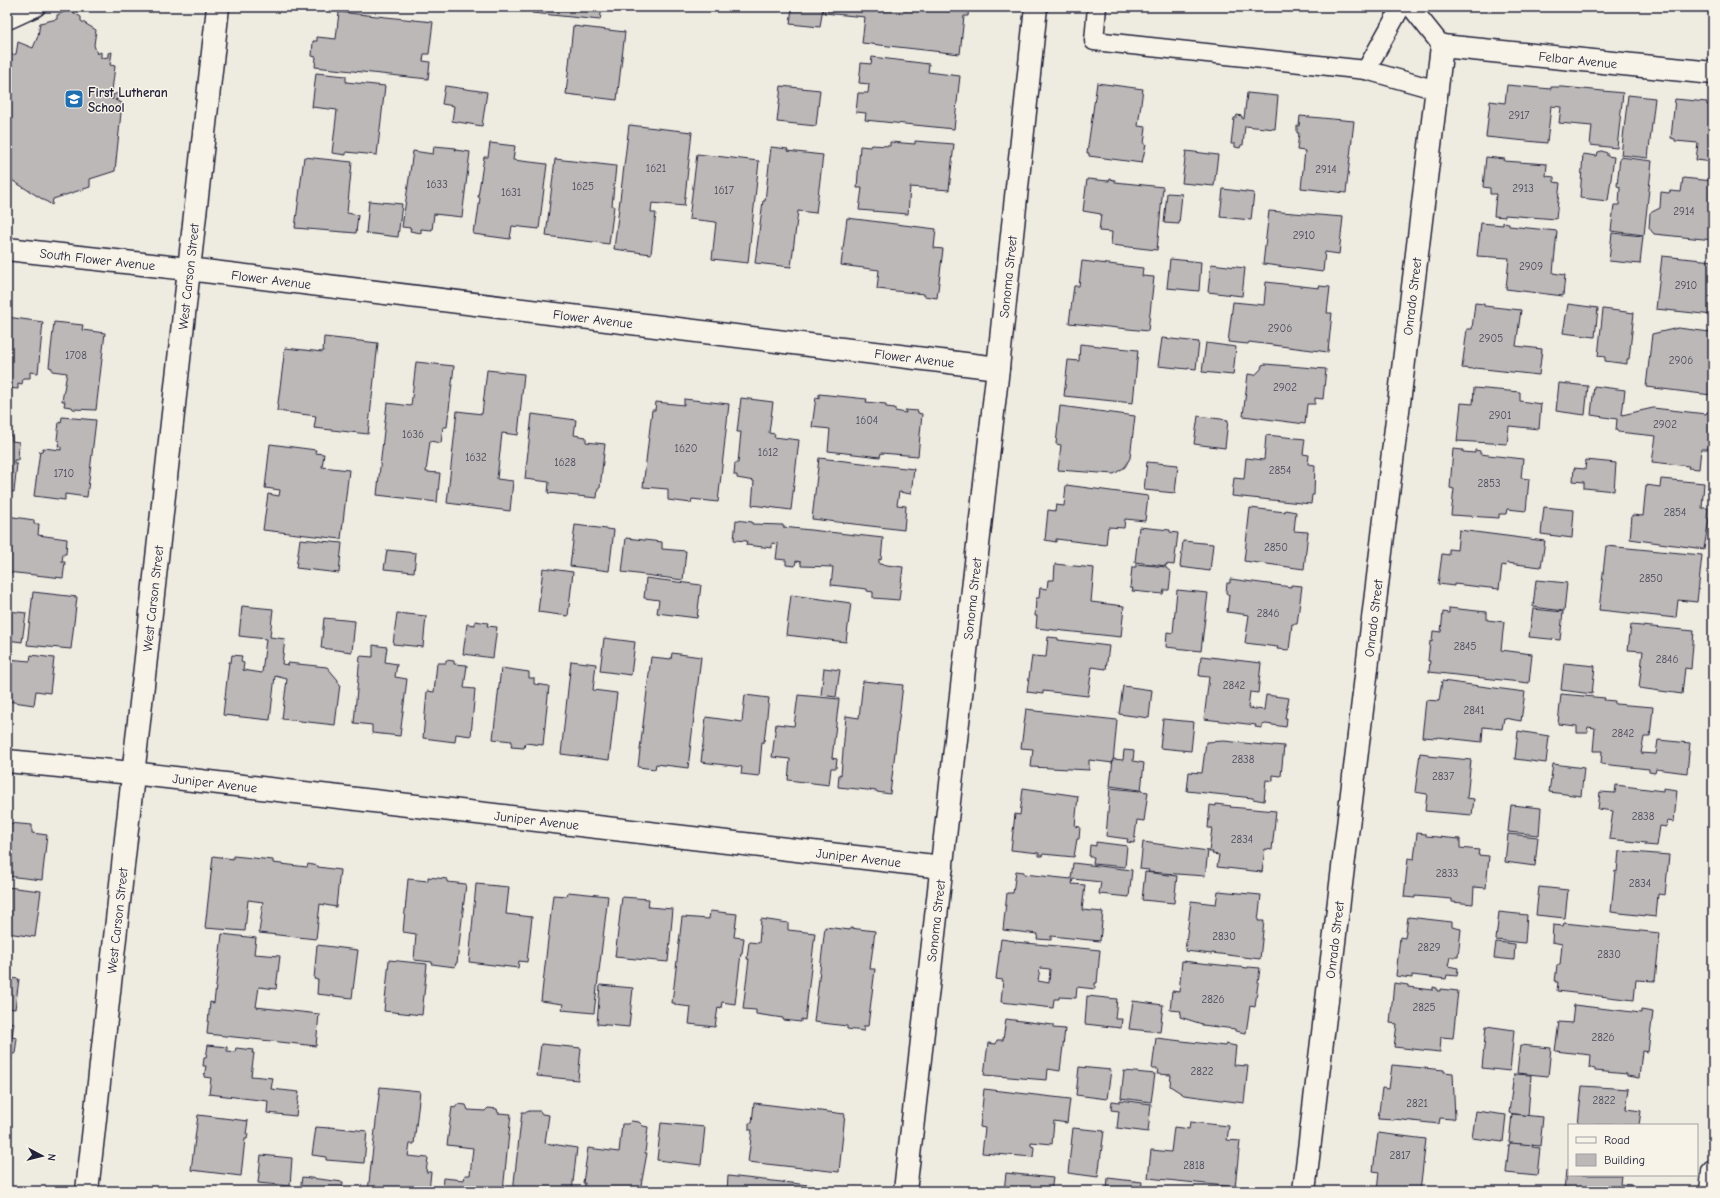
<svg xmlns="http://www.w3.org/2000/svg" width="1720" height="1198" viewBox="0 0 1720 1198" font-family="'Comic Neue',sans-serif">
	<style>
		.building { fill: #bbb8b7; stroke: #22223b; fill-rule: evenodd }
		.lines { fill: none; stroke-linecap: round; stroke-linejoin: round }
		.service-casing { stroke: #22223b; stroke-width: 21 }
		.minor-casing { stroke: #22223b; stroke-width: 25 }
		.secondary-casing { stroke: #22223b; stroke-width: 25 }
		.service { stroke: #f7f3e8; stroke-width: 18 }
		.minor { stroke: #f7f3e8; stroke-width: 22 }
		.secondary { stroke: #f7f3e8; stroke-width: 22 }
		.labels { text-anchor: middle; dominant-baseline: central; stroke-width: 3; stroke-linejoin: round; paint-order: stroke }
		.number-label { font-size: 11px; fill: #48485a }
		.street-label { font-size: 13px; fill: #22223b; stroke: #f7f3e8 }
		.poi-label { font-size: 13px; font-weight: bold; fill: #22223b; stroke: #f7f3e8; text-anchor: start }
	</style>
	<rect width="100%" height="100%" fill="#eeebe1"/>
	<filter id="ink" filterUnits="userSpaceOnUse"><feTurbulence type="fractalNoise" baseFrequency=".025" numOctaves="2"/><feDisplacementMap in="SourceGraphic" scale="8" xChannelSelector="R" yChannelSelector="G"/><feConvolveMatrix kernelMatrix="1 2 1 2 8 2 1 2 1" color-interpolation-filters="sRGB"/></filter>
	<g filter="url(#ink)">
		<g class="building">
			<path d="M528,7H602L600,20L532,13Z"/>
			<path d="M792,7H823L820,27L790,24Z"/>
			<path d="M825,7H969L968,16H964L960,54L862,43L865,17L824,13Z"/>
			<path d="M69,10L81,17V21L96,30L94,45L97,54L101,52V58L108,57V53L112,52L110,65L115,66L111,99H113V95L118,93V99L115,100L122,103L115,171L90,179V187L53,199L52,205L10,179L11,170L7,168V56L16,54L18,42L33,48L38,36L40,23L57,19V15Z"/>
			<path d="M339,12L433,22L429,54H424L423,61L430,62L428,79L315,67L316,57L312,56L313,41H317V37L336,39Z"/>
			<path d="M573,26L625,32L617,100L566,94Z"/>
			<path d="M872,57L929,64L928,72L960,76L954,129L865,120L866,113L856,112L858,93H868L869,84L859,83L861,63L871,64Z"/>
			<path d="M316,73L346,76V82L385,86L377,155L346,152V155L332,153L337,110L312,107Z"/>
			<path d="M1097,83L1143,89L1138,126L1146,127L1144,144H1146L1142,163L1089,156V153H1087Z"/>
			<path d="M1507,85L1551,89V87H1563L1623,93L1617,148L1590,145L1592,126L1559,123L1561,107L1551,106L1547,143L1486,137L1490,101L1505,103Z"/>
			<path d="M445,86L487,92L482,126L452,121L454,106L442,104Z"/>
			<path d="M781,86L820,90L816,126L777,122Z"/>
			<path d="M1247,93L1278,96L1275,129L1245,126L1243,145H1241L1240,148L1235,147V144H1231L1234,118H1236L1237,115L1242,116V118L1244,119Z"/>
			<path d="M1628,95L1655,98L1648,158L1621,155Z"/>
			<path d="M1675,99L1707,102V105L1713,106V162L1696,160L1698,143L1675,141V139L1671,138Z"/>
			<path d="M1300,116L1354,121L1346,193L1301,188L1305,151L1297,150L1299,133H1297V126H1299Z"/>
			<path d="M629,125L692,132L684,206L652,203L651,213H656L651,254L614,249Z"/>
			<path d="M915,141L954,144L949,190L910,187L908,214L859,210L862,188H857L860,146L870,147L871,145L890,146V142L915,144Z"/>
			<path d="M490,143L515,146L513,160L547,164L539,229L512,226L510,239L473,234L474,226L476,227L480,198L478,197L484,157H488Z"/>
			<path d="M434,146L456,148L455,150L470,152L462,217L434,214L432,230L421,229V233L410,231L411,228L402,227L413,151L433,154Z"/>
			<path d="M771,147L788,149L787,151L823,155L816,213L798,211L791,267L755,263L763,201H765Z"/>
			<path d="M1186,151L1218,155L1214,186L1182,183Z"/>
			<path d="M1602,151L1607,153V156L1614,157L1608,201L1580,198L1583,154L1597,156L1598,152Z"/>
			<path d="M697,154L759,161L748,263L712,259L716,222L689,219Z"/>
			<path d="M304,157L352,162L347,213L358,215L356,233L295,228Z"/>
			<path d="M1486,157L1505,159L1504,161L1547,164L1546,176L1554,177V182L1560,183L1556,219L1505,215V217L1494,216L1496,194H1490V188L1483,187Z"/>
			<path d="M1620,157L1652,161L1644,235L1611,231L1614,205H1619L1620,187L1617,186Z"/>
			<path d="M555,159L616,166L612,206H614L609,244L546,236Z"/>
			<path d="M1683,178L1713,181V240L1654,234L1649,228L1650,213L1660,208L1661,192L1669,193L1670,191L1681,192Z"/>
			<path d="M1087,179L1109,181L1110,179L1115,180V182L1163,187L1157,250L1111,245L1112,232L1099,231L1101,214L1083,211Z"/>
			<path d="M1223,189L1254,193L1251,220L1220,217Z"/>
			<path d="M1167,193L1182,194L1179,224L1164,223Z"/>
			<path d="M369,201L402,204L398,237L366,233Z"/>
			<path d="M1269,211L1343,217L1339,254L1325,252L1323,272L1263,264Z"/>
			<path d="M847,218L936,229L934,248L943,249L937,298L924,296V294L877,289L879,270L841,265Z"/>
			<path d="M1503,222L1509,223V226L1557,231L1553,273L1565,275L1563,296L1506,289L1509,258L1477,256L1481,223L1503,225Z"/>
			<path d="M1612,233L1643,236L1640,264L1609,261Z"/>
			<path d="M1662,256L1713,261V315L1656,309Z"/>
			<path d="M1170,259L1201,262L1199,291L1167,288Z"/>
			<path d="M1082,261L1143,268L1142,276L1154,277L1148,331L1069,323L1074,286H1079Z"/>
			<path d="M1211,264L1245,268L1242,296L1208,292Z"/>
			<path d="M1266,282L1319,288V286L1330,287L1327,313H1332L1328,352L1249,342L1248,344L1228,342L1233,302L1264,305Z"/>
			<path d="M1475,303L1484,304V306L1521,310L1516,346L1542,349L1539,375L1475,368L1474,369L1462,368L1467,329H1472Z"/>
			<path d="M1568,304L1598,308L1595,337L1563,333Z"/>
			<path d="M1603,309L1634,313L1629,359H1627V364L1605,361V357L1598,356Z"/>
			<path d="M7,317L43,322L38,373L30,372V378H23L22,384L18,383V389L7,388Z"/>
			<path d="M54,322L83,325L82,330L105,333L96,410L73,409L72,407L64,406L65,401H62L67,373L52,371V368L49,367Z"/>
			<path d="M1678,328L1710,332L1711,330H1713V396L1711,395L1646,387L1652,334Z"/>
			<path d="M324,337L378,343L368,434L314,428L316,416L277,411L285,348L323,352Z"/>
			<path d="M1162,338L1199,342L1196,369L1188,368V369L1158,366Z"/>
			<path d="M1206,343L1236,347L1233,375L1202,372Z"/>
			<path d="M1080,344L1138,350L1133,403L1064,396L1068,360L1079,361Z"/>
			<path d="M416,362L454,366L447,427H443L441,443L430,441L426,472L440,473L437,502L377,495L387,403L411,406Z"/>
			<path d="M1265,364L1326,369L1323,399L1315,398V404H1307L1305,424L1243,416L1248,374L1255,375L1261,369L1262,365Z"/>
			<path d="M487,370L524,374L518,435L502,433L497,479L513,481L510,511L447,503L457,411L482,414Z"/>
			<path d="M1559,383L1588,386L1585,415L1556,411Z"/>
			<path d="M1594,386L1625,390L1622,415L1653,408L1706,414L1707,412L1713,413V444H1709L1708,449H1701L1699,469L1688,468L1689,466L1652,462L1656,436L1618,432L1616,430L1617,419L1591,415Z"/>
			<path d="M1474,388L1520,392V401L1541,404L1539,429L1509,426L1507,444L1457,441L1461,403L1473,404Z"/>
			<path d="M819,394L867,399L866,402L886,404V407L895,408V411L906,413L905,410L918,411V413L922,414L918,456L881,453L880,457L828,451L830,429L812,427L816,397L819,398Z"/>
			<path d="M741,398L773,402L769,433L775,434L774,437L799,440L791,510L752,505L754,481L737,478V475H734L735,463H738L741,432H737Z"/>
			<path d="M684,399L729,404L718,502L692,499L691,503L668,500V489L643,487L652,410H655L656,402L684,405Z"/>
			<path d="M1060,406L1135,416L1130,458L1125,467L1114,474L1058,470L1061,445L1056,444Z"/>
			<path d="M532,414L576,420L574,435L586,437V442L605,444L600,488H598L597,498L548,493L549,482L525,479Z"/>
			<path d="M1198,416L1228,420L1225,448L1194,444Z"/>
			<path d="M62,417L96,420L87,497L65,494V500L34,496L40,451H42L43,448L61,450V447L58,446L59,441L57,440L59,422L61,423Z"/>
			<path d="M7,435L12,436V441L19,442L18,460H14V464H17L14,492L7,491Z"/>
			<path d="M1266,435L1305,439L1303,454L1309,455L1308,464L1315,465L1314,495H1312L1311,504L1232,496L1234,478L1244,479L1246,458L1264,460Z"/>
			<path d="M270,444L316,450L315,453L324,454L322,467L349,470L341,539L263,530L268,494L279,496L280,490L265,488Z"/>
			<path d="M1453,449L1463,450V452L1475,453V450L1480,451V454L1523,459L1521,478L1529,479L1526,511L1507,509L1506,514H1499V518L1451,515L1454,489L1450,488Z"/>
			<path d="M819,458L914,469L911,494L899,492L897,505L906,506L904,530L812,519Z"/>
			<path d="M1586,460L1616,463L1614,491L1584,488V482L1573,481L1574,468L1585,469Z"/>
			<path d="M1147,462L1178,465L1175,493L1144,490Z"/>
			<path d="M1661,479L1704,483L1702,508H1708L1707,518L1709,519L1704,549L1630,539L1632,515L1643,516L1646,485L1660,487Z"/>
			<path d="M1066,485L1148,496L1145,521L1125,519L1124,528L1108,527L1106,545L1056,539V542L1045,540L1048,510L1055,511L1056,505L1064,506Z"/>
			<path d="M1544,507L1574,510L1572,538L1541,534Z"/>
			<path d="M1250,508L1285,512V510L1296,512L1294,531L1308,532L1304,569L1244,561Z"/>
			<path d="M7,516L34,520V524H39L38,535L67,539L66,554H63L62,562H65L63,578L7,572Z"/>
			<path d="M736,520L752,522V524L783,525V527L883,538L881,560L879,559V564L903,567L899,600L873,598V592L867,591V589L831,585L833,567L801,566V562L796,561L795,566L786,565V560L776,559L778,544L772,543V548L746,545L747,541L734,540Z"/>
			<path d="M575,525L614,530L609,571L570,566Z"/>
			<path d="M1139,527L1170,530V532L1178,533L1174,565L1166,564V566L1135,562Z"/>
			<path d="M1459,530L1545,541L1541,567L1507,563L1506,566L1502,565L1499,589L1454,584V586L1438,584L1442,554L1449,555V549L1457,550Z"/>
			<path d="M626,538L662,542V549L686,551L683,580L622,572Z"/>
			<path d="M300,539L342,543L339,573L296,568Z"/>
			<path d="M1183,541L1213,544L1210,571L1180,567Z"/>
			<path d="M1606,546L1702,555L1697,602L1678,600L1676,618L1599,610Z"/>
			<path d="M387,550L416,553L414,572L384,569Z"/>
			<path d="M1055,564L1094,568L1091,602L1124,606L1121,637L1036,628L1037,616H1035L1036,598H1039L1040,588L1047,589L1048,580H1054Z"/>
			<path d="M1136,564L1166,567V568L1171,572L1169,590H1164L1163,594L1132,591L1133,588H1130L1132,567H1136Z"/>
			<path d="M543,568L573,572L568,616L538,612Z"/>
			<path d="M646,578L701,585L697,618L657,613L659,600L644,598Z"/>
			<path d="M1230,579L1291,587V585L1302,586L1297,624H1292L1289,650L1277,649L1278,647L1245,643L1249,615L1227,612L1229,595L1226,593L1227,583H1230Z"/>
			<path d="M1536,580L1567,583L1564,611L1533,607Z"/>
			<path d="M1177,590L1208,593L1201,651L1166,647L1167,632L1173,633Z"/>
			<path d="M33,592L77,597L71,649L27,645Z"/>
			<path d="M791,595L851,603L846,642L786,635Z"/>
			<path d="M242,606L273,609L270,637L285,639L282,664L288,665V663L327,667L338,680V683L340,684L335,725L282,719L287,679L275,676L270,720L223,715L229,662H231L232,655L242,656L241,662L244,663L243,670L262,673L266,639L239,636Z"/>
			<path d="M1449,608L1487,612V620L1504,622L1501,650L1532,654L1529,683L1429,672L1430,661H1428L1430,641L1432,642L1433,631L1441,632L1443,612L1449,613Z"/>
			<path d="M1533,609L1563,612L1560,640L1529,637Z"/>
			<path d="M9,611L26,613L22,642L7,640V614H9Z"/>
			<path d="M397,613L426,616L423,647L393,644Z"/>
			<path d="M324,618L355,621L352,652L321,648Z"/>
			<path d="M475,621L488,623L487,626L497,627L493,658L463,654L467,624L475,625Z"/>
			<path d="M1631,625L1694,631L1691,669L1685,668L1682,694L1639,688L1643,651L1628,650Z"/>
			<path d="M1048,637L1058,638V640L1109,646L1106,669L1092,667L1088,696L1043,691V694L1027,692L1032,656L1046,657Z"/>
			<path d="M604,638L635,642L631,675L600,671Z"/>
			<path d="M373,645L387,647L385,662L397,664L395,677L407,679L400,736L372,733V725L354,723L360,656L373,657Z"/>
			<path d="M672,653L701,657L688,768L656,764L655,769L638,767L651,657L671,659Z"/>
			<path d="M31,655L54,658L50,693L36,691L34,705L7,701V659L30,661Z"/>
			<path d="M1201,656L1261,663L1258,693L1250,692L1248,708L1264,710L1266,695L1289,698L1285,718H1287L1286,727L1266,724L1262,725V728L1255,727L1256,725L1204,719L1209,677L1199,676Z"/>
			<path d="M446,660L454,661V664L467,665L464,688L475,689L471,736L456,734L455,742L423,738L427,691L434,692L437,663H446Z"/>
			<path d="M571,661L596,664L593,690L617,693L609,760L561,754Z"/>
			<path d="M1564,663L1595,666L1592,694L1561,690Z"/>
			<path d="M501,668L529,672V678H534V684L549,686L543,745L525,743L524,748L511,747L512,741L493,739Z"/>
			<path d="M824,668L840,670L836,697L821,695Z"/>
			<path d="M863,681L903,685L890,794L877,792V791L838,787L839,774L841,775L846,716L859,718Z"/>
			<path d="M1442,681L1525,692L1521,721L1504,718L1502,729L1483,727L1482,742L1437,737V738L1422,737L1426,700L1439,701Z"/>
			<path d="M1123,686L1152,690L1149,718L1119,714Z"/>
			<path d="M1561,694L1605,698L1604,700L1615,701V704L1653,707L1650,737H1644L1641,753L1656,754L1658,740L1690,743L1687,773L1656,769L1655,773L1649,772V769L1601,764L1602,751H1593L1595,728L1588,727L1587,733H1577V726L1558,724Z"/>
			<path d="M745,695L769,698L764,742H762L759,776L741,774L742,767L701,762L706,717L742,722Z"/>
			<path d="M798,695L839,699L832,758L837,759L836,768H831L829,785L788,780L790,759L772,757L776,724L794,726Z"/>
			<path d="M1026,709L1034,710L1035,711L1117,720L1113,763L1089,760V770L1031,767L1033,749L1021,748Z"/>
			<path d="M1163,719L1194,722L1191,751L1160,748Z"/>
			<path d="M1518,731L1549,736L1546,763L1515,759Z"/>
			<path d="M1224,741L1273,746V745L1284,746L1281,776L1273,775V781L1266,780L1264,801L1253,799V798L1187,791L1189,772L1202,773L1206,742Z"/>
			<path d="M1124,750L1134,751L1133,761L1144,763L1141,791L1148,792L1144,821L1137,820L1134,843L1127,842L1128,839L1106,836L1110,788L1140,791V790L1110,786L1113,759L1123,760Z"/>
			<path d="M1420,753L1428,754V756L1471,760L1467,798L1474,799L1472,815L1425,811L1427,794L1415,792Z"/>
			<path d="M1553,764L1584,768L1581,796L1549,792Z"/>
			<path d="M1616,785L1663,791V788L1677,790L1674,822L1667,821L1666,827L1660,826L1657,846L1645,845L1646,843L1609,839L1613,811L1598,809L1600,792L1615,793Z"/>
			<path d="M1023,788L1078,796L1075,826L1080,827L1079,839H1077L1074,857L1043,854L1042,856H1039V853L1011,850L1015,814L1020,815Z"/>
			<path d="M1216,804L1231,806L1230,807L1276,811L1272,850L1265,849L1262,872L1217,867L1219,855L1212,854L1213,852H1209L1212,828H1208L1210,805L1216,806Z"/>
			<path d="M1511,805L1541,808L1539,835L1508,832Z"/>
			<path d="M8,823L32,825V833L47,835L42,880L7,876Z"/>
			<path d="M1417,833L1426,834V836L1460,839V848L1479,850L1478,855L1489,856L1486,888L1474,887L1473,904L1452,902V899L1415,896V898L1404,897L1408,858L1414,859Z"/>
			<path d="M1508,834L1538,837L1535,866L1505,862Z"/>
			<path d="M1096,842L1127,846L1125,867L1093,864L1094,857H1089L1090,845L1096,846Z"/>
			<path d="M1143,842L1208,851L1205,876L1148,872L1149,870L1140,869Z"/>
			<path d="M1619,851L1669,855L1665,895L1658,894L1656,917L1611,912L1615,871L1617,872Z"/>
			<path d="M213,856L233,859V856L273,860V863L307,867L308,864L318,866V867L340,870L336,907L320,904L316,939L259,933L263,902L248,900L245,931L205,928Z"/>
			<path d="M1073,863L1132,870L1129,897L1099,894L1101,882L1073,879L1072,884L1085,885L1082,910L1103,912L1100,941L1051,936V940L1037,939L1038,934L1003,930L1007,893H1013L1016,871L1024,872V874L1071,879Z"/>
			<path d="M1145,872L1177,876L1174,903L1142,900Z"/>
			<path d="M428,877L447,879V882L466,884L457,963H456L455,967L432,964V962L414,960L416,934L403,932L408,879L428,881Z"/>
			<path d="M476,884L509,887L506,914L532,917L527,962L519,961L518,968L469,962Z"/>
			<path d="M7,887L41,891L35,937L7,933Z"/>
			<path d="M1539,887L1568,890L1565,918L1536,915Z"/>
			<path d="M1218,891L1261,895L1258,921H1264L1260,959L1212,953V954L1185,951L1191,901L1216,904Z"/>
			<path d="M568,892L608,896L594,1013L562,1010L563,1004L541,1001L553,895L567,896Z"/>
			<path d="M622,897L649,899L648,907L673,909L668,962L615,957Z"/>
			<path d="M710,911L737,914L734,937L744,938L742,953H741L735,1004L722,1002L721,1008L718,1007L715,1027L689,1024L691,1007L675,1005V1003H672L682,917L709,919Z"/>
			<path d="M1499,912L1527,915L1525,943L1496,940Z"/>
			<path d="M1408,917L1452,922V927L1461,929L1458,957H1450L1448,966L1458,968L1457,976L1447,975L1446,979L1412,975V978L1396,976L1400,937L1405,938Z"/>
			<path d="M761,919L788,923V930L815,933L805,1020L801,1019V1022L783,1020V1018L756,1014V1010L743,1009L749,959H747L749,942L759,943Z"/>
			<path d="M1564,923L1660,933L1655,981L1636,980L1634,1000L1557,991L1558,982H1555L1557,965H1560L1562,944L1552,942L1553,925L1563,926Z"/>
			<path d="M825,927L850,930V928L875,931L870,969H875L868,1026H864V1031L847,1029V1026L814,1022Z"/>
			<path d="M222,934L256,938L254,954L280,956L276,989L259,987L256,1007L319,1014L316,1046L207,1034L210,1002L214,1003Z"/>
			<path d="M1001,939L1015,941V942L1100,950L1097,983H1095V989L1077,987L1076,998L1059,997V999H1054L1053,1008L1001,1002L1003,980L996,979ZM1040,968L1050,969L1049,983L1038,981Z"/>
			<path d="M1496,942L1515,944L1514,960L1494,958Z"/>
			<path d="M317,945L358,950L352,998L317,994L318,980L314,979Z"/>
			<path d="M389,960L427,964L422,1015L384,1011Z"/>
			<path d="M1182,961L1248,968V967L1260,968L1255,1007L1250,1006L1246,1033L1235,1031V1029L1202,1025V1024L1180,1017L1181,1011L1170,1010L1172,991L1179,992Z"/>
			<path d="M7,978L19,979L15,1009L7,1008Z"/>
			<path d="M1394,983L1408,985V987L1433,990V987L1437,988V991H1440V989L1458,991L1453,1038L1441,1037L1440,1052L1394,1047L1397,1024L1390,1023Z"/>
			<path d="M600,985L633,988L629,1027L597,1024Z"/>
			<path d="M1087,996L1117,999L1115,1019H1122L1121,1028L1085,1024Z"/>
			<path d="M1133,1001L1163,1005L1160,1032L1129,1029Z"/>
			<path d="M1574,1005L1641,1013V1010L1653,1012L1648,1052L1642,1051L1639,1078L1627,1076V1074L1595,1071V1069L1590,1068L1591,1055L1555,1051L1559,1022L1572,1023Z"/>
			<path d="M1006,1019L1053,1025V1028L1065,1029L1060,1071L1048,1069L1047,1080L984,1075L988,1043L996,1044L997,1040H1003Z"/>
			<path d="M7,1022L14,1023L12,1037L17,1038L15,1054L10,1053L12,1055L10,1075H7Z"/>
			<path d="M1486,1026L1514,1030L1510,1071L1482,1068Z"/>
			<path d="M1156,1038L1225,1046L1226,1044L1236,1046L1234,1065L1248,1066L1244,1103L1184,1095L1170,1086L1171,1075L1157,1074L1158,1069H1152Z"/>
			<path d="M541,1044L581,1048L578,1080L537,1076Z"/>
			<path d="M208,1045L227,1047V1051L235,1052L236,1048L253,1050L252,1053H254L251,1076L273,1078L271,1089L299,1092L296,1116L267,1113L268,1101L209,1094L211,1078L204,1077L206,1066H203L204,1058H206Z"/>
			<path d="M1520,1045L1551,1048L1548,1076L1517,1073Z"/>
			<path d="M1392,1065L1444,1070V1072L1453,1073L1455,1118L1452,1119L1440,1118L1439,1124L1394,1119V1120L1378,1119L1382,1088L1389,1089Z"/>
			<path d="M1079,1067L1111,1070L1107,1099L1076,1095Z"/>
			<path d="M1124,1071L1155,1074L1151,1102L1121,1098Z"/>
			<path d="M1514,1074L1531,1075L1528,1116L1509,1113Z"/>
			<path d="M1582,1086L1629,1089L1626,1109L1641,1111L1639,1125H1578Z"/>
			<path d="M380,1087L420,1091L414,1144H410L408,1156L428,1158L426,1172H431L429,1191H368Z"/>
			<path d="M984,1089L1070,1099L1067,1123L1054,1121L1052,1144L1031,1142V1146L1034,1147L1033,1157L982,1153L985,1128L980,1127Z"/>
			<path d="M1120,1100L1151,1104L1148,1132L1117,1128L1119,1111L1111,1110L1112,1101L1120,1102Z"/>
			<path d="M754,1103L845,1114L839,1172L748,1162L752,1130H749V1123H752Z"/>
			<path d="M458,1104L466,1105L468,1110L485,1111L488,1108L497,1109L498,1113L511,1114L503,1191H442L443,1178L464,1180L465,1175H470L473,1148L447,1145L452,1107L455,1108Z"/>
			<path d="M529,1111H540L542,1114L549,1115L545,1143L577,1148L572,1191H513L522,1112H527Z"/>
			<path d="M1476,1111L1506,1115L1503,1142L1472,1138Z"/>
			<path d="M1512,1114L1543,1117L1540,1146L1509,1143Z"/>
			<path d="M198,1115L248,1121L246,1134H248L247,1139H245L241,1176L191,1170Z"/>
			<path d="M631,1121L639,1122L643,1126L648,1127L645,1153H647L640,1191H584L585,1183H583L588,1148L619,1152L622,1124H628Z"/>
			<path d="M1190,1122L1229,1126L1227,1140L1240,1141L1235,1187L1148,1178L1151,1150L1171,1152L1174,1127L1189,1129Z"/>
			<path d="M661,1123L705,1127L701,1165L657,1160Z"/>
			<path d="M316,1127L329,1128V1127L367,1131L364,1163L326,1160V1157L312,1155Z"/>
			<path d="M1073,1128L1104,1131L1098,1177L1068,1173Z"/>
			<path d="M1378,1133L1426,1139L1420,1191H1377L1379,1172L1373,1171Z"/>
			<path d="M1511,1143L1533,1145L1532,1147L1540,1148L1537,1176L1506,1173L1509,1145H1510Z"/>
			<path d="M261,1155L292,1158L290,1186L258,1183Z"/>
			<path d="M1566,1170H1569V1175H1621L1620,1184L1633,1185L1632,1191H1564Z"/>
			<path d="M1006,1173L1053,1178L1051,1191H1004Z"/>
			<path d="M728,1176L835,1188V1191H727Z"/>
			<path d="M302,1177L343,1182L342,1191H300Z"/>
			<path d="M1108,1178L1142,1182L1141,1191H1107Z"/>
		</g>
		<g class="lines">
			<defs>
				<g id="service">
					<path d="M1097,7L1094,41L1366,70L1437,90"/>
					<path d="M1411,7L1442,46"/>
					<path d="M10,19L36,7"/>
					<path d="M1366,70L1401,7"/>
				</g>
				<g id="minor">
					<path id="s1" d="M7,249L188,269L998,368"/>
					<path id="s2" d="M7,761L132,773L942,867"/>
					<path id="s3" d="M905,1191L998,368L1036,7"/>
					<path id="s4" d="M1304,1191L1442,46L1713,73"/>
					<path d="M1711,1191L1713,1172"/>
				</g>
				<g id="secondary">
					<path id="s5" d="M87,1191L218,7"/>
				</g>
			</defs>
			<use href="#service" class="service-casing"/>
			<use href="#minor" class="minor-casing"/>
			<use href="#secondary" class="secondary-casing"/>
			<use href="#service" class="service"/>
			<use href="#minor" class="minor"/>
			<use href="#secondary" class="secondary"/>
		</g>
	</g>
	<defs>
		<symbol id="school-square" viewBox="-11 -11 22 22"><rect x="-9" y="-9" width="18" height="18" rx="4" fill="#1f6fb2" stroke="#f7f3e8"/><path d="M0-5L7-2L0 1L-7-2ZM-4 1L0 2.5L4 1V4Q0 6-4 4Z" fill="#fff"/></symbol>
	</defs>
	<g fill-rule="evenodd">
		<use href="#school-square" x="63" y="88" width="22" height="22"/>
	</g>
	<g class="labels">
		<g class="number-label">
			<text x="1519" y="115">2917</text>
			<text x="656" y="168">1621</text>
			<text x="1326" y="169">2914</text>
			<text x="437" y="184">1633</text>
			<text x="583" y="186">1625</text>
			<text x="1523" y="188">2913</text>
			<text x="724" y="190">1617</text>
			<text x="511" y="192">1631</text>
			<text x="1684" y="211">2914</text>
			<text x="1304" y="235">2910</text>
			<text x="1531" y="266">2909</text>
			<text x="1686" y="285">2910</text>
			<text x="1280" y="328">2906</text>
			<text x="1491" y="338">2905</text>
			<text x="76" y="355">1708</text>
			<text x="1681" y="360">2906</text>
			<text x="1285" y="387">2902</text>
			<text x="1500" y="415">2901</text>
			<text x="867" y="420">1604</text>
			<text x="1665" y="424">2902</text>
			<text x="413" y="434">1636</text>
			<text x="686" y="448">1620</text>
			<text x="768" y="452">1612</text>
			<text x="476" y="457">1632</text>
			<text x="565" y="462">1628</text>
			<text x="1280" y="470">2854</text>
			<text x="64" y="473">1710</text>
			<text x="1489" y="483">2853</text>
			<text x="1675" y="512">2854</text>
			<text x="1276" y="547">2850</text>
			<text x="1651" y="578">2850</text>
			<text x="1268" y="613">2846</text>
			<text x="1465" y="646">2845</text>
			<text x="1667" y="659">2846</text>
			<text x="1234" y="685">2842</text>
			<text x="1474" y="710">2841</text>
			<text x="1623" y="733">2842</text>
			<text x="1243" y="759">2838</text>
			<text x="1443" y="776">2837</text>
			<text x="1643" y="816">2838</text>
			<text x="1242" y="839">2834</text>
			<text x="1447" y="873">2833</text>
			<text x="1640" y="883">2834</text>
			<text x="1224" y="936">2830</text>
			<text x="1429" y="947">2829</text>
			<text x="1609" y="954">2830</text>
			<text x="1213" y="999">2826</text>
			<text x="1424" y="1007">2825</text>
			<text x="1603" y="1037">2826</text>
			<text x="1202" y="1071">2822</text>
			<text x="1604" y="1100">2822</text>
			<text x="1417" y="1103">2821</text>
			<text x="1400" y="1155">2817</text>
			<text x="1194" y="1165">2818</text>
		</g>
		<g class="street-label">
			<text stroke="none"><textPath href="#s4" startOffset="1290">Felbar Avenue</textPath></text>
			<text stroke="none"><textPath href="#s1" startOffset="91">South Flower Avenue</textPath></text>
			<text stroke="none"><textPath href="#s5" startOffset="920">West Carson Street</textPath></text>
			<text stroke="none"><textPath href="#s3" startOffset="920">Sonoma Street</textPath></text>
			<text stroke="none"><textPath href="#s1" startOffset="266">Flower Avenue</textPath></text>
			<text stroke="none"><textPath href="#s4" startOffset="901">Onrado Street</textPath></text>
			<text stroke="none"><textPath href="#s1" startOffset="590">Flower Avenue</textPath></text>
			<text stroke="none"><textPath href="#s1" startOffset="914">Flower Avenue</textPath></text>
			<text stroke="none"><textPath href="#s5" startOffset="596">West Carson Street</textPath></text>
			<text stroke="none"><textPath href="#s3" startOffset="596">Sonoma Street</textPath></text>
			<text stroke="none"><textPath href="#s4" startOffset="577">Onrado Street</textPath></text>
			<text stroke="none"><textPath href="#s2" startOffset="209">Juniper Avenue</textPath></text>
			<text stroke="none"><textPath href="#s2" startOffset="533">Juniper Avenue</textPath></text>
			<text stroke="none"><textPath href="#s2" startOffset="857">Juniper Avenue</textPath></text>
			<text stroke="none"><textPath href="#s5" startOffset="272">West Carson Street</textPath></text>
			<text stroke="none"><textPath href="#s3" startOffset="272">Sonoma Street</textPath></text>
			<text stroke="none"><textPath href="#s4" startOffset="253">Onrado Street</textPath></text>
		</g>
		<g class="poi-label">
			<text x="88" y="92">First Lutheran<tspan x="88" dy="15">School</tspan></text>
		</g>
	</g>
	<rect width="1720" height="1198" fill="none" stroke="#f7f3e8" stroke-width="24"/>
	<rect x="12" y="12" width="1696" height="1174" fill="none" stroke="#22223b" stroke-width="1.5" filter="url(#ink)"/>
	<rect x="1568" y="1124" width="130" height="52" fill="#f7f3e8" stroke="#a29fa3"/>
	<rect x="1576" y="1137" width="20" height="6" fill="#f7f3e8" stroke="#a29fa3"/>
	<text x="1604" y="1144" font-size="12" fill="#22223b">Road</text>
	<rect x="1576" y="1154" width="20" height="12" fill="#bbb8b7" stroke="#a29fa3"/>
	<text x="1604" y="1164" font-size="12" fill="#22223b">Building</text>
	<g transform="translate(42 1156) rotate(97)" stroke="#f7f3e8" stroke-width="3" paint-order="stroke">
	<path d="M0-3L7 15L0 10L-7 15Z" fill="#22223b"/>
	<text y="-6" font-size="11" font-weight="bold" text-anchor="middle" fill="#22223b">N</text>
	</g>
</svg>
